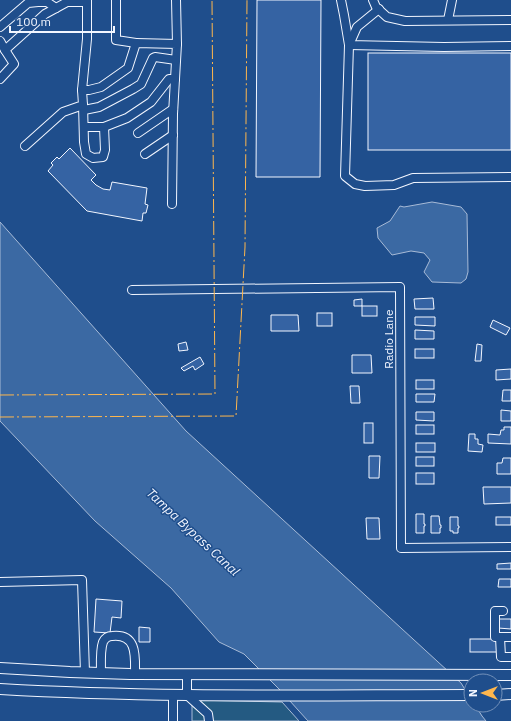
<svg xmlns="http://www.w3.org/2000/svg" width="511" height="721" viewBox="0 0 511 721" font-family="'IBM Plex Sans',sans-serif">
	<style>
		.green { fill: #245a82; stroke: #a8bbd7 }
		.water { fill: #3b69a3; stroke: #a8bbd7 }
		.building { fill: #3563a3; stroke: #f2f6ff }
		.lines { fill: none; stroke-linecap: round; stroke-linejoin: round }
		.minor-casing { stroke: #f2f6ff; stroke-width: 10 }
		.major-casing { stroke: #f2f6ff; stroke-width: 12 }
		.minor { stroke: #1f4e8c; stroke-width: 8 }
		.major { stroke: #1f4e8c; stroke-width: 10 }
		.power { stroke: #ffb74d; stroke-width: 1; stroke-dasharray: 14 3 2 3; stroke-linecap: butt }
		.labels { text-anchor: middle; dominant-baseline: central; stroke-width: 3; stroke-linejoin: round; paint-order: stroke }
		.street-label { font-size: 12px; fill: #f2f6ff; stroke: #1f4e8c }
		.water-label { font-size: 13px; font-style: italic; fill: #f2f6ff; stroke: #1f4e8c }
	</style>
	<rect width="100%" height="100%" fill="#1f4e8c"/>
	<path class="green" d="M192,700L282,702L299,721H192Z"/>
	<g class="water">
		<path d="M432,202L461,207L467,214L468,272L466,279L461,283L432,282L424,272L430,260L424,253L411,251L392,255L378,238L377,228L390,221L400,206L404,207Z"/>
		<path d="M0,222L186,431L461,683L471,699V705H475L482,716L486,721H308L280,690L244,654L219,642L171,588L95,521L0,421Z"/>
	</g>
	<g class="building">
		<path d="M257,0H321L320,177H256Z"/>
		<rect x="368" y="53" width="143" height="97"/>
		<path d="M70,148L96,175L91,180L96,185L103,189L110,190L112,182L147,188L145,204L148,205L146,213H143L142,221L87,211L48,171L53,165L51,163L57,157L59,159Z"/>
		<path d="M433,298L434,309H415L414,299Z"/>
		<path d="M362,299V306H354V300Z"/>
		<rect x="362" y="306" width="15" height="10"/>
		<rect x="317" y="313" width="15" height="13"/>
		<path d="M271,315H298L299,331H271Z"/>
		<path d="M415,317H435V326L415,325Z"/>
		<path d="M493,320L510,328L506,335L490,327Z"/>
		<path d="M415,330L434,331V339H415Z"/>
		<path d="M186,342L188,350L179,351L178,344Z"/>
		<path d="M477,344L482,345L481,361H475Z"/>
		<rect x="415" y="349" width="19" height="9"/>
		<path d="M352,355H371L372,373H352Z"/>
		<path d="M200,357L204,364L195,370L193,366L184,371L181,368Z"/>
		<path d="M511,369V379L496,380V370Z"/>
		<rect x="416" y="380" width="18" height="9"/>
		<path d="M350,386H359L360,403H351Z"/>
		<path d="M503,390H511V401H502Z"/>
		<path d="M416,394H435L434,402H416Z"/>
		<path d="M501,410L511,411V421H501Z"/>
		<path d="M416,412H434V421L416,420Z"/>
		<rect x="364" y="423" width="9" height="20"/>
		<rect x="416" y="425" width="18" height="9"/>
		<path d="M504,427H511V444L488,443V434L500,435L501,430H504Z"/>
		<path d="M469,434H475V439H478V444L483,445L482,452L468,451Z"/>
		<rect x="416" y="443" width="19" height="9"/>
		<path d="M369,456H380L379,478H369Z"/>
		<rect x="416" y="457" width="18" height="9"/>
		<path d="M503,458H511V474H497V463H502Z"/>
		<rect x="416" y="473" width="18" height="11"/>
		<path d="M483,487H511V503L484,504Z"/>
		<path d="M416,514H424V524H425V526H424V533H416Z"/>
		<path d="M431,516H439L440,525H441V528H440V533H431Z"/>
		<path d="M450,517H458V526H459V528H458V533H453V531H450Z"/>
		<rect x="496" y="517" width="15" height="8"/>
		<path d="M366,518H379L380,539H367Z"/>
		<path d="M511,563V569H497V564Z"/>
		<path d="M499,579H511V587H498Z"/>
		<path d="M96,599L122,601L121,618L112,617L110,633L94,632Z"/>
		<path d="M498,619H511V629L498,628Z"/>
		<path d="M139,627L150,628V642H139Z"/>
		<rect x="470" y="639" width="27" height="13"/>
	</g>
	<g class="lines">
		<defs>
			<g id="minor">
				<path d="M87,0V39L82,90H89L101,87L128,68L136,43L177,44L173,114L172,204"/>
				<path d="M116,0V40L136,43"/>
				<path d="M176,0L177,44"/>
				<path d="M341,0L344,15L349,45L444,47L511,46"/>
				<path d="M373,0L376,7L387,17L405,21L511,20"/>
				<path d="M379,9L357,27L349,45L345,176L355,184L365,186L394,185L413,178L511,177"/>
				<path d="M448,20L452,0"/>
				<path d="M0,27L28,3L38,2H47L56,8"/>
				<path d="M0,41L5,50"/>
				<path d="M0,79L14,64L5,50L45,14L67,2H87"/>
				<path d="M83,105L84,142L86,154L93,158L103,157L105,150L104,127H84"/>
				<path d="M84,110L99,107L133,89L141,84L153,58L155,57L176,60"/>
				<path d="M104,127L127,118L151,102L169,79H175"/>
				<path d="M138,133L173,109"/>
				<path d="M25,146L63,112L83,105L82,90"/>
				<path d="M145,154L173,135"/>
				<path d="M132,290L400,287L401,548L511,547"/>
				<path d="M0,582L82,580L85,673"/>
				<path d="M503,611H495V637H511"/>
				<path d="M500,637L501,657H511"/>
				<path d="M101,673C101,665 100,650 103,642C105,638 108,636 112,636C138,633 135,658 135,674"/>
				<path d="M187,675V695L208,714L209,721"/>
				<path d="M173,721V695"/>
			</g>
			<g id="major">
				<path d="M0,668L70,672L130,674L511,675"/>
				<path d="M0,689C157,698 314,695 471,695"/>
				<path d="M495,695L511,694"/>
			</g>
		</defs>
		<use href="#minor" class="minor-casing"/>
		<use href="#major" class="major-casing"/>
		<use href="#minor" class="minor"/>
		<use href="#major" class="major"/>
		<g class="power">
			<path d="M0,395L215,394L212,0"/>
			<path d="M0,417L236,416L245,247L247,0"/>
		</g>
	</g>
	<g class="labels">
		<g class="street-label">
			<text transform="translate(388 339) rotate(-90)">Radio Lane</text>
		</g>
		<g class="water-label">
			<text transform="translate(193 532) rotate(43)">Tampa Bypass Canal</text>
		</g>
	</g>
	<g transform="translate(483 693) rotate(270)"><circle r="19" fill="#1f4e8c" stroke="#7391ba"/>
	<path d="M0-3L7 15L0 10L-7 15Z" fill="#ffb74d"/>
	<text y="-6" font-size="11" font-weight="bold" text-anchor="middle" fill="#f2f6ff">N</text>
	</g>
	<path d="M10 26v6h104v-6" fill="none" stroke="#f2f6ff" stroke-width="2"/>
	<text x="16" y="26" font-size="12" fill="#f2f6ff" stroke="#1f4e8c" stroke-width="3" paint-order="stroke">100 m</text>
</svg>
